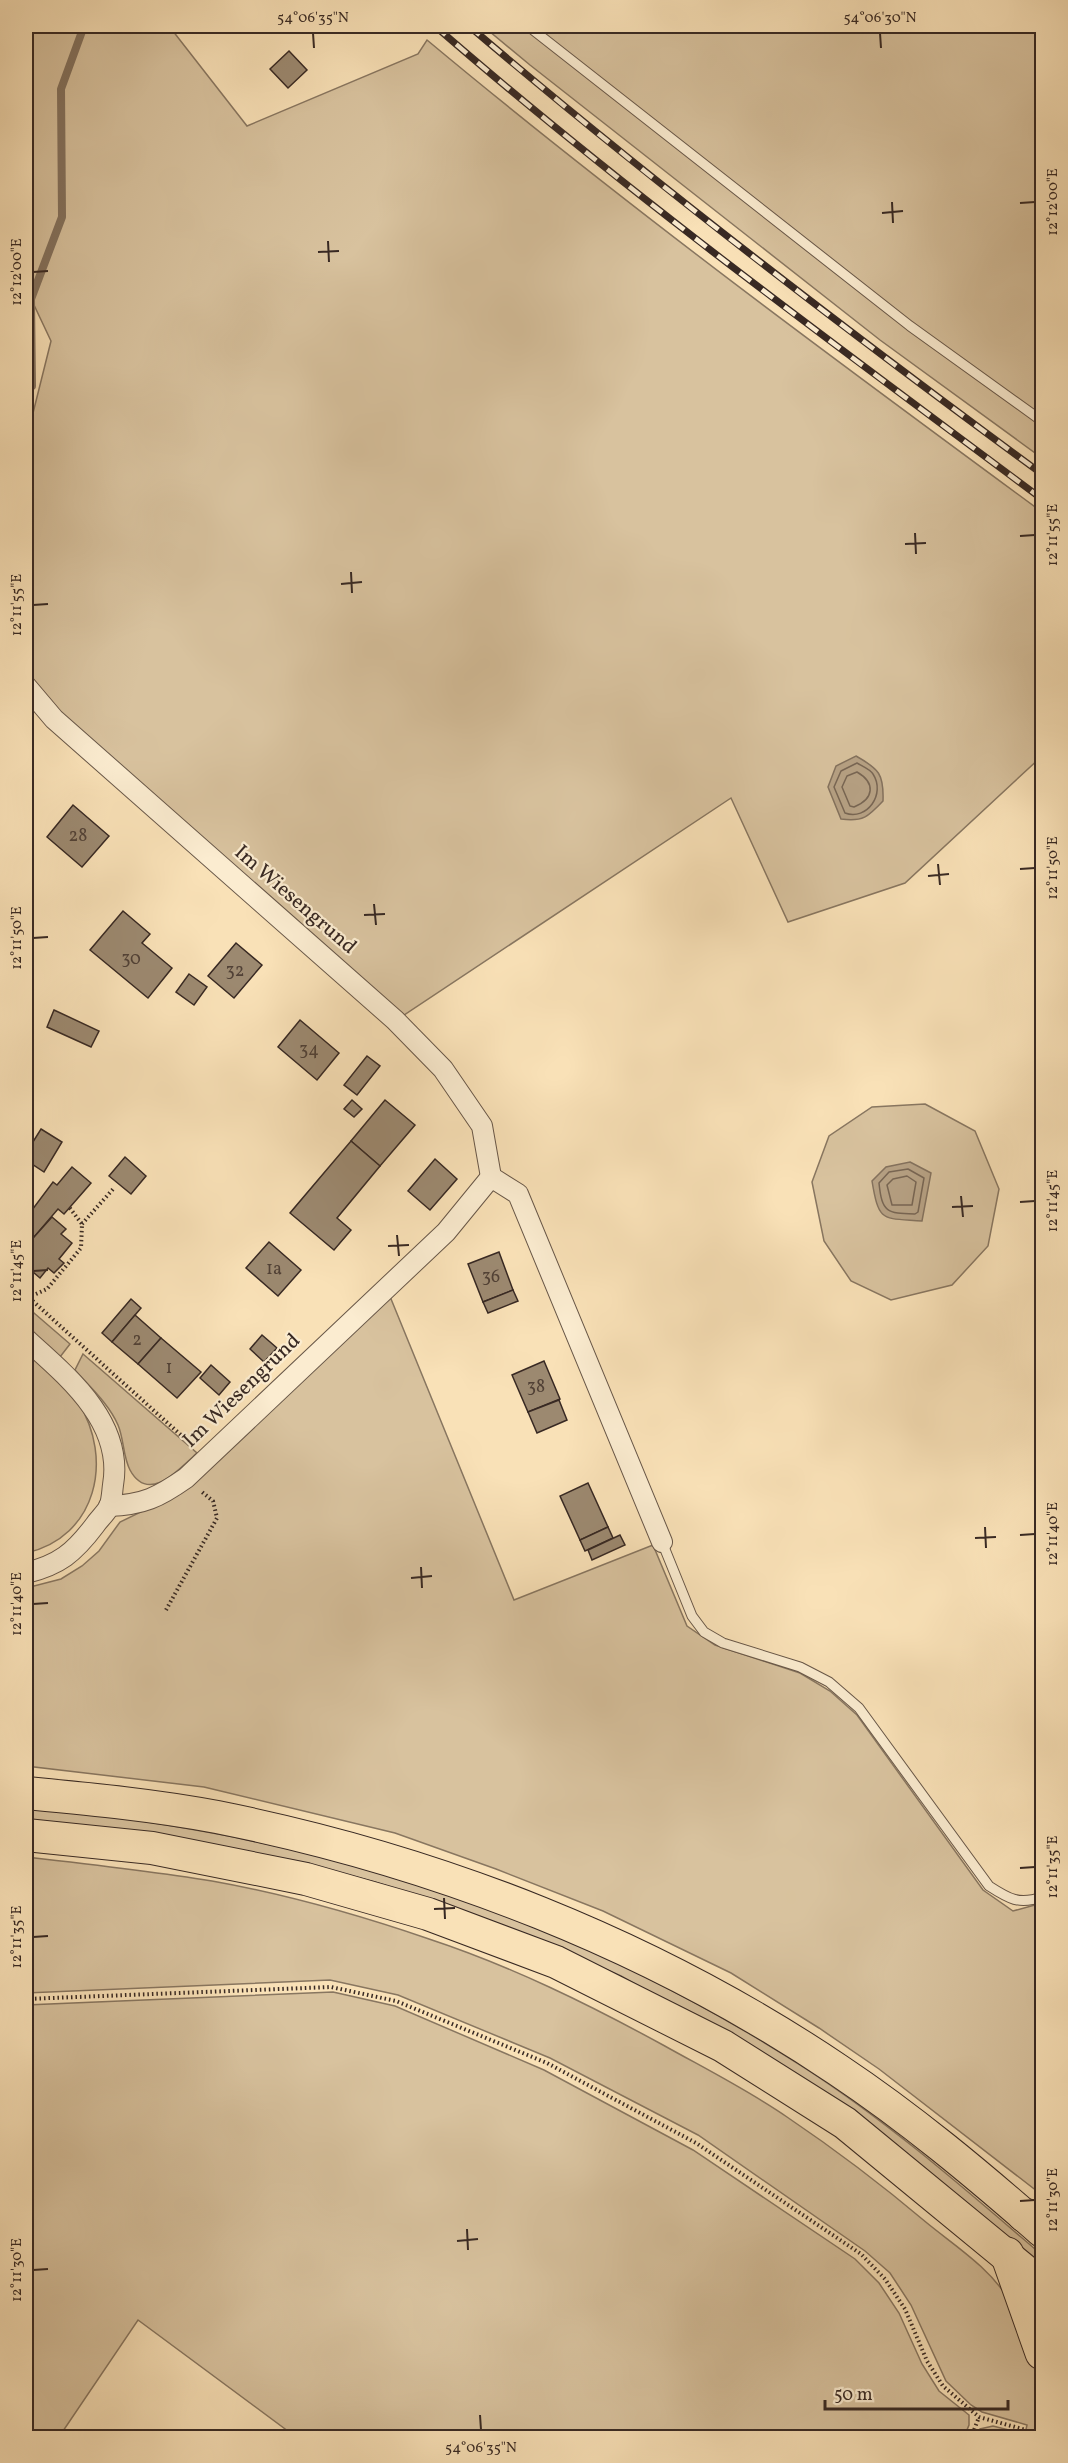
<svg xmlns="http://www.w3.org/2000/svg" width="1068" height="2463" viewBox="0 0 1068 2463" font-family="Vollkorn,serif">
	<style>
		.green { fill: #d8c29e; stroke: #887660; stroke-width: 1.5 }
		.water { fill: #b7a285; stroke: #84725e; stroke-width: 1.5 }
		.lines { fill: none; stroke-linecap: round; stroke-linejoin: round }
		.shore { stroke: #786654; stroke-width: 1.5 }
		.stream { stroke: #84725e; stroke-width: 8 }
		.building { fill: #9c8970; stroke: #382923; stroke-width: 1.5 }
		.service-casing { stroke: #685748; stroke-width: 11 }
		.minor-casing { stroke: #685748; stroke-width: 22 }
		.trunk-casing { stroke: #382923; stroke-width: 34 }
		.motorway-casing { stroke: #382923; stroke-width: 35 }
		.path { stroke: #382923; stroke-width: 4; stroke-dasharray: 1.5 3; stroke-linecap: butt }
		.service { stroke: #fbecd0; stroke-width: 9 }
		.minor { stroke: #fbecd0; stroke-width: 20 }
		.trunk { stroke: #f9e1b7; stroke-width: 32 }
		.motorway { stroke: #f9e1b7; stroke-width: 33 }
		.rail-casing { stroke: #382923; stroke-width: 7 }
		.rail { stroke: #fbecd0; stroke-width: 4.5; stroke-dasharray: 14; stroke-linecap: butt }
		.ticks { fill: none; stroke: #382923; stroke-width: 2 }
		.labels { text-anchor: middle; dominant-baseline: central; stroke-width: 4.5; stroke-linejoin: round; paint-order: stroke }
		.number-label { font-size: 18px; fill: #514136 }
		.street-label { font-size: 21px; fill: #382923; stroke: #fbecd0 }
		.neatline { fill: none; stroke: #382923; stroke-width: 2 }
		.ticks-label { font-size: 15px; text-anchor: middle; fill: #382923 }
	</style>
	<rect width="100%" height="100%" fill="#f9e1b7"/>
	<filter id="stains"><feTurbulence type="fractalNoise" baseFrequency=".00333" numOctaves="4"/><feColorMatrix values="0 0 0 0 .2 0 0 0 0 .09 0 0 0 0 .02 0 0 0 .5 -.17"/></filter>
	<radialGradient id="worn" r=".72"><stop offset=".6" stop-color="#630" stop-opacity="0"/><stop offset="1" stop-color="#630" stop-opacity=".3"/></radialGradient>
	<g class="green">
		<path d="M26,26H169L247,126L418,54L427,40C626,206 834,359 1042,512V756L905,883L788,922L731,798L401,1017L59,715L26,670V441L51,341L26,288Z"/>
		<path d="M483,26H1042V458L880,340L530,65Z"/>
		<path d="M925,1104L975,1131L999,1189L988,1246L952,1285L891,1300L851,1281L824,1241L812,1182L829,1136L872,1107Z"/>
		<path d="M389,1294L514,1600L653,1545L687,1626L715,1645L800,1673L830,1691L857,1715L983,1890L1013,1911L1042,1903V2195L879,2069L819,2028L731,1973L603,1911L496,1869L395,1833L204,1787L26,1766V1588L61,1579L82,1566L99,1551L120,1522L184,1491Z"/>
		<path d="M34,1313L70,1344L60,1357L26,1327V1323Z"/>
		<path d="M26,1350C43,1366 65,1382 78,1402C114,1459 97,1537 26,1553Z"/>
		<path d="M83,1354L197,1453C180,1468 149,1505 130,1470C123,1457 124,1439 118,1425C109,1404 90,1387 75,1370Z"/>
		<path d="M26,1807C95,1812 165,1824 234,1837C319,1855 405,1874 486,1906C598,1949 705,2004 805,2068C890,2123 966,2190 1042,2255V2266L797,2076L621,1976L573,1955L481,1917L375,1882L301,1863L170,1836L26,1819Z"/>
		<path d="M26,1857C88,1864 150,1871 212,1881C285,1894 359,1915 429,1939C511,1966 588,2004 663,2045C704,2068 748,2090 787,2117C836,2150 882,2185 927,2223C955,2246 990,2268 1009,2300C1033,2341 1047,2390 1035,2437H977L980,2429L993,2426L1025,2434L1027,2425L982,2412L971,2405L946,2381L911,2305L890,2273L865,2251L698,2135L550,2058L398,1995L330,1980L26,1993Z"/>
		<path d="M333,1992L395,2006L544,2070L693,2150L855,2259L879,2283L899,2313L922,2364L939,2391L969,2415V2425L964,2437H296L138,2320L59,2437H26V2005Z"/>
	</g>
	<g class="water">
		<path d="M856,756C879,769 884,774 883,801C868,817 863,822 841,819L828,787L836,766Z"/>
		<path d="M910,1162L931,1173L922,1221C882,1218 879,1223 872,1181L886,1167Z"/>
	</g>
	<g class="lines">
		<g class="shore">
			<path d="M857,763C862,766 870,769 873,774C886,794 867,821 845,813L834,787L841,771Z"/>
			<path d="M857,772C876,783 874,799 854,807L850,806L842,787L847,776Z"/>
			<path d="M908,1169L924,1178L918,1212L915,1214C887,1213 882,1213 879,1183L889,1172Z"/>
			<path d="M907,1176L916,1182L912,1205H892L887,1185L893,1179Z"/>
		</g>
		<path class="stream" d="M32,386L31,299L62,217L61,89L84,26"/>
	</g>
	<g class="building">
		<path d="M289,51L307,70L288,88L270,69Z"/>
		<path d="M73,805L109,836L82,867L47,837Z"/>
		<path d="M123,911L150,934L142,943L172,968L148,998L90,950Z"/>
		<path d="M236,943L262,965L234,998L208,976Z"/>
		<path d="M189,974L207,987L194,1005L176,992Z"/>
		<path d="M54,1010L99,1031L91,1047L47,1027Z"/>
		<path d="M300,1020L339,1053L317,1080L278,1047Z"/>
		<path d="M367,1056L380,1066L357,1095L344,1085Z"/>
		<path d="M352,1100L362,1109L354,1117L344,1109Z"/>
		<path d="M385,1100L415,1125L380,1166L351,1141Z"/>
		<path d="M41,1129L62,1142L44,1172L26,1160V1153Z"/>
		<path d="M351,1141L380,1166L337,1218L351,1230L334,1250L290,1213Z"/>
		<path d="M125,1157L146,1176L131,1194L109,1176Z"/>
		<path d="M435,1159L457,1179L430,1210L408,1191Z"/>
		<path d="M72,1167L91,1183L64,1214L58,1209L34,1237L26,1229V1218L53,1182L57,1185Z"/>
		<path d="M52,1217L66,1229L61,1234L72,1243L59,1259L64,1263L54,1273L48,1268L40,1278L26,1266V1246Z"/>
		<path d="M269,1242L301,1270L278,1296L246,1268Z"/>
		<path d="M499,1252L513,1290L483,1302L468,1264Z"/>
		<path d="M513,1290L518,1301L488,1313L483,1302Z"/>
		<path d="M131,1299L141,1308L112,1342L102,1333Z"/>
		<path d="M135,1315L161,1338L138,1364L112,1342Z"/>
		<path d="M262,1335L277,1348L264,1362L250,1349Z"/>
		<path d="M161,1338L201,1372L177,1398L138,1364Z"/>
		<path d="M544,1361L560,1399L528,1412L512,1375Z"/>
		<path d="M211,1365L230,1382L219,1395L200,1378Z"/>
		<path d="M559,1400L567,1420L537,1433L528,1412Z"/>
		<path d="M588,1483L608,1527L580,1540L560,1496Z"/>
		<path d="M608,1527L613,1538L585,1551L580,1540Z"/>
		<path d="M620,1535L625,1545L592,1560L588,1550Z"/>
	</g>
	<g class="lines">
		<defs>
			<g id="service">
				<path d="M528,26L910,326L1042,421"/>
				<path d="M662,1542L692,1616L704,1632L723,1643L800,1667L829,1682L859,1708L989,1886C1009,1899 1019,1905 1042,1897"/>
			</g>
			<g id="minor">
				<path d="M26,686L54,719L395,1020L443,1069L482,1126L491,1177L518,1194L662,1542"/>
				<path d="M26,1339C67,1376 124,1422 113,1485C112,1492 112,1501 109,1507C105,1514 99,1519 95,1525C74,1553 59,1565 26,1573"/>
				<path d="M109,1506C143,1505 159,1497 186,1478L446,1232L491,1177"/>
			</g>
			<g id="trunk">
				<path d="M26,1793C89,1799 154,1805 217,1817C437,1861 651,1944 838,2070C910,2118 977,2174 1042,2231"/>
				<path d="M26,1835L152,1848L306,1879L428,1914L556,1962L723,2046L845,2123L1042,2285"/>
			</g>
			<g id="motorway">
				<path d="M1024,2215L1042,2219"/>
				<path d="M1007,2254L1042,2353"/>
			</g>
		</defs>
		<use href="#service" class="service-casing"/>
		<use href="#minor" class="minor-casing"/>
		<use href="#trunk" class="trunk-casing"/>
		<use href="#motorway" class="motorway-casing"/>
		<g class="path">
			<path d="M82,1224L114,1188"/>
			<path d="M36,1294L47,1289L81,1248L82,1224L69,1207"/>
			<path d="M26,1295L192,1445"/>
			<path d="M166,1610L217,1518L213,1501L202,1492"/>
			<path d="M26,1999L331,1987L396,2001L547,2063L696,2143L861,2254L885,2279L905,2309L927,2361L943,2386L979,2417L1026,2430"/>
			<path d="M971,2438L979,2417"/>
		</g>
		<use href="#service" class="service"/>
		<use href="#minor" class="minor"/>
		<use href="#trunk" class="trunk"/>
		<use href="#motorway" class="motorway"/>
		<defs>
			<g id="rail">
				<path d="M435,26C628,194 837,346 1042,499"/>
				<path d="M469,26C653,183 847,331 1042,474"/>
			</g>
		</defs>
		<use href="#rail" class="rail-casing"/>
		<use href="#rail" class="rail"/>
	</g>
	<path class="ticks" d="M313,33L314,48M880,33L881,48M892,202L893,223M1020,203L1035,202M882,213L903,211M328,241L329,262M318,252L339,251M33,272L48,271M915,533L916,554M1020,536L1035,535M905,544L926,543M351,572L352,593M341,584L362,582M33,605L48,604M938,864L940,885M1020,869L1035,868M928,876L949,874M374,904L376,925M364,915L385,914M33,938L48,937M961,1196L963,1217M1020,1202L1035,1201M952,1207L973,1206M397,1235L399,1256M388,1246L409,1245M33,1271L48,1270M985,1527L986,1548M1020,1535L1035,1534M975,1538L996,1537M421,1567L422,1588M411,1578L432,1576M33,1604L48,1603M1020,1868L1035,1867M444,1898L445,1919M434,1909L455,1908M33,1937L48,1936M1020,2201L1035,2200M467,2229L468,2250M457,2241L478,2239M33,2270L48,2269M480,2415L481,2430"/>
	<g class="labels">
		<g class="number-label">
			<text x="78" y="836">28</text>
			<text x="131" y="959">30</text>
			<text x="235" y="971">32</text>
			<text x="309" y="1050">34</text>
			<text x="274" y="1269">1a</text>
			<text x="491" y="1277">36</text>
			<text x="137" y="1340">2</text>
			<text x="169" y="1368">1</text>
			<text x="536" y="1387">38</text>
		</g>
		<g class="street-label">
			<text transform="translate(295 900) rotate(41)">Im Wiesengrund</text>
			<text transform="translate(242 1391) rotate(-44)">Im Wiesengrund</text>
		</g>
	</g>
	<rect width="1068" height="2463" fill="none" stroke="#f9e1b7" stroke-width="66"/>
	<path d="M825 2400v9h183v-9" fill="none" stroke="#382923" stroke-width="3"/>
	<text x="834" y="2400" font-size="18" fill="#382923" stroke="#fbecd0" stroke-width="4.5" paint-order="stroke">50 m</text>
	<rect x="33" y="33" width="1002" height="2397" class="neatline"/>
	<g class="ticks-label">
		<text x="313" y="22">54°06'35"N</text>
		<text x="880" y="22">54°06'30"N</text>
		<text transform="translate(1052 202) rotate(-90)" y="5">12°12'00"E</text>
		<text transform="translate(16 272) rotate(-90)" y="5">12°12'00"E</text>
		<text transform="translate(1052 535) rotate(-90)" y="5">12°11'55"E</text>
		<text transform="translate(16 605) rotate(-90)" y="5">12°11'55"E</text>
		<text transform="translate(1052 868) rotate(-90)" y="5">12°11'50"E</text>
		<text transform="translate(16 938) rotate(-90)" y="5">12°11'50"E</text>
		<text transform="translate(1052 1201) rotate(-90)" y="5">12°11'45"E</text>
		<text transform="translate(16 1271) rotate(-90)" y="5">12°11'45"E</text>
		<text transform="translate(1052 1534) rotate(-90)" y="5">12°11'40"E</text>
		<text transform="translate(16 1604) rotate(-90)" y="5">12°11'40"E</text>
		<text transform="translate(1052 1867) rotate(-90)" y="5">12°11'35"E</text>
		<text transform="translate(16 1937) rotate(-90)" y="5">12°11'35"E</text>
		<text transform="translate(1052 2200) rotate(-90)" y="5">12°11'30"E</text>
		<text transform="translate(16 2270) rotate(-90)" y="5">12°11'30"E</text>
		<text x="481" y="2452">54°06'35"N</text>
	</g>
	<rect width="100%" height="100%" filter="url(#stains)"/>
	<rect width="100%" height="100%" fill="url(#worn)"/>
</svg>
